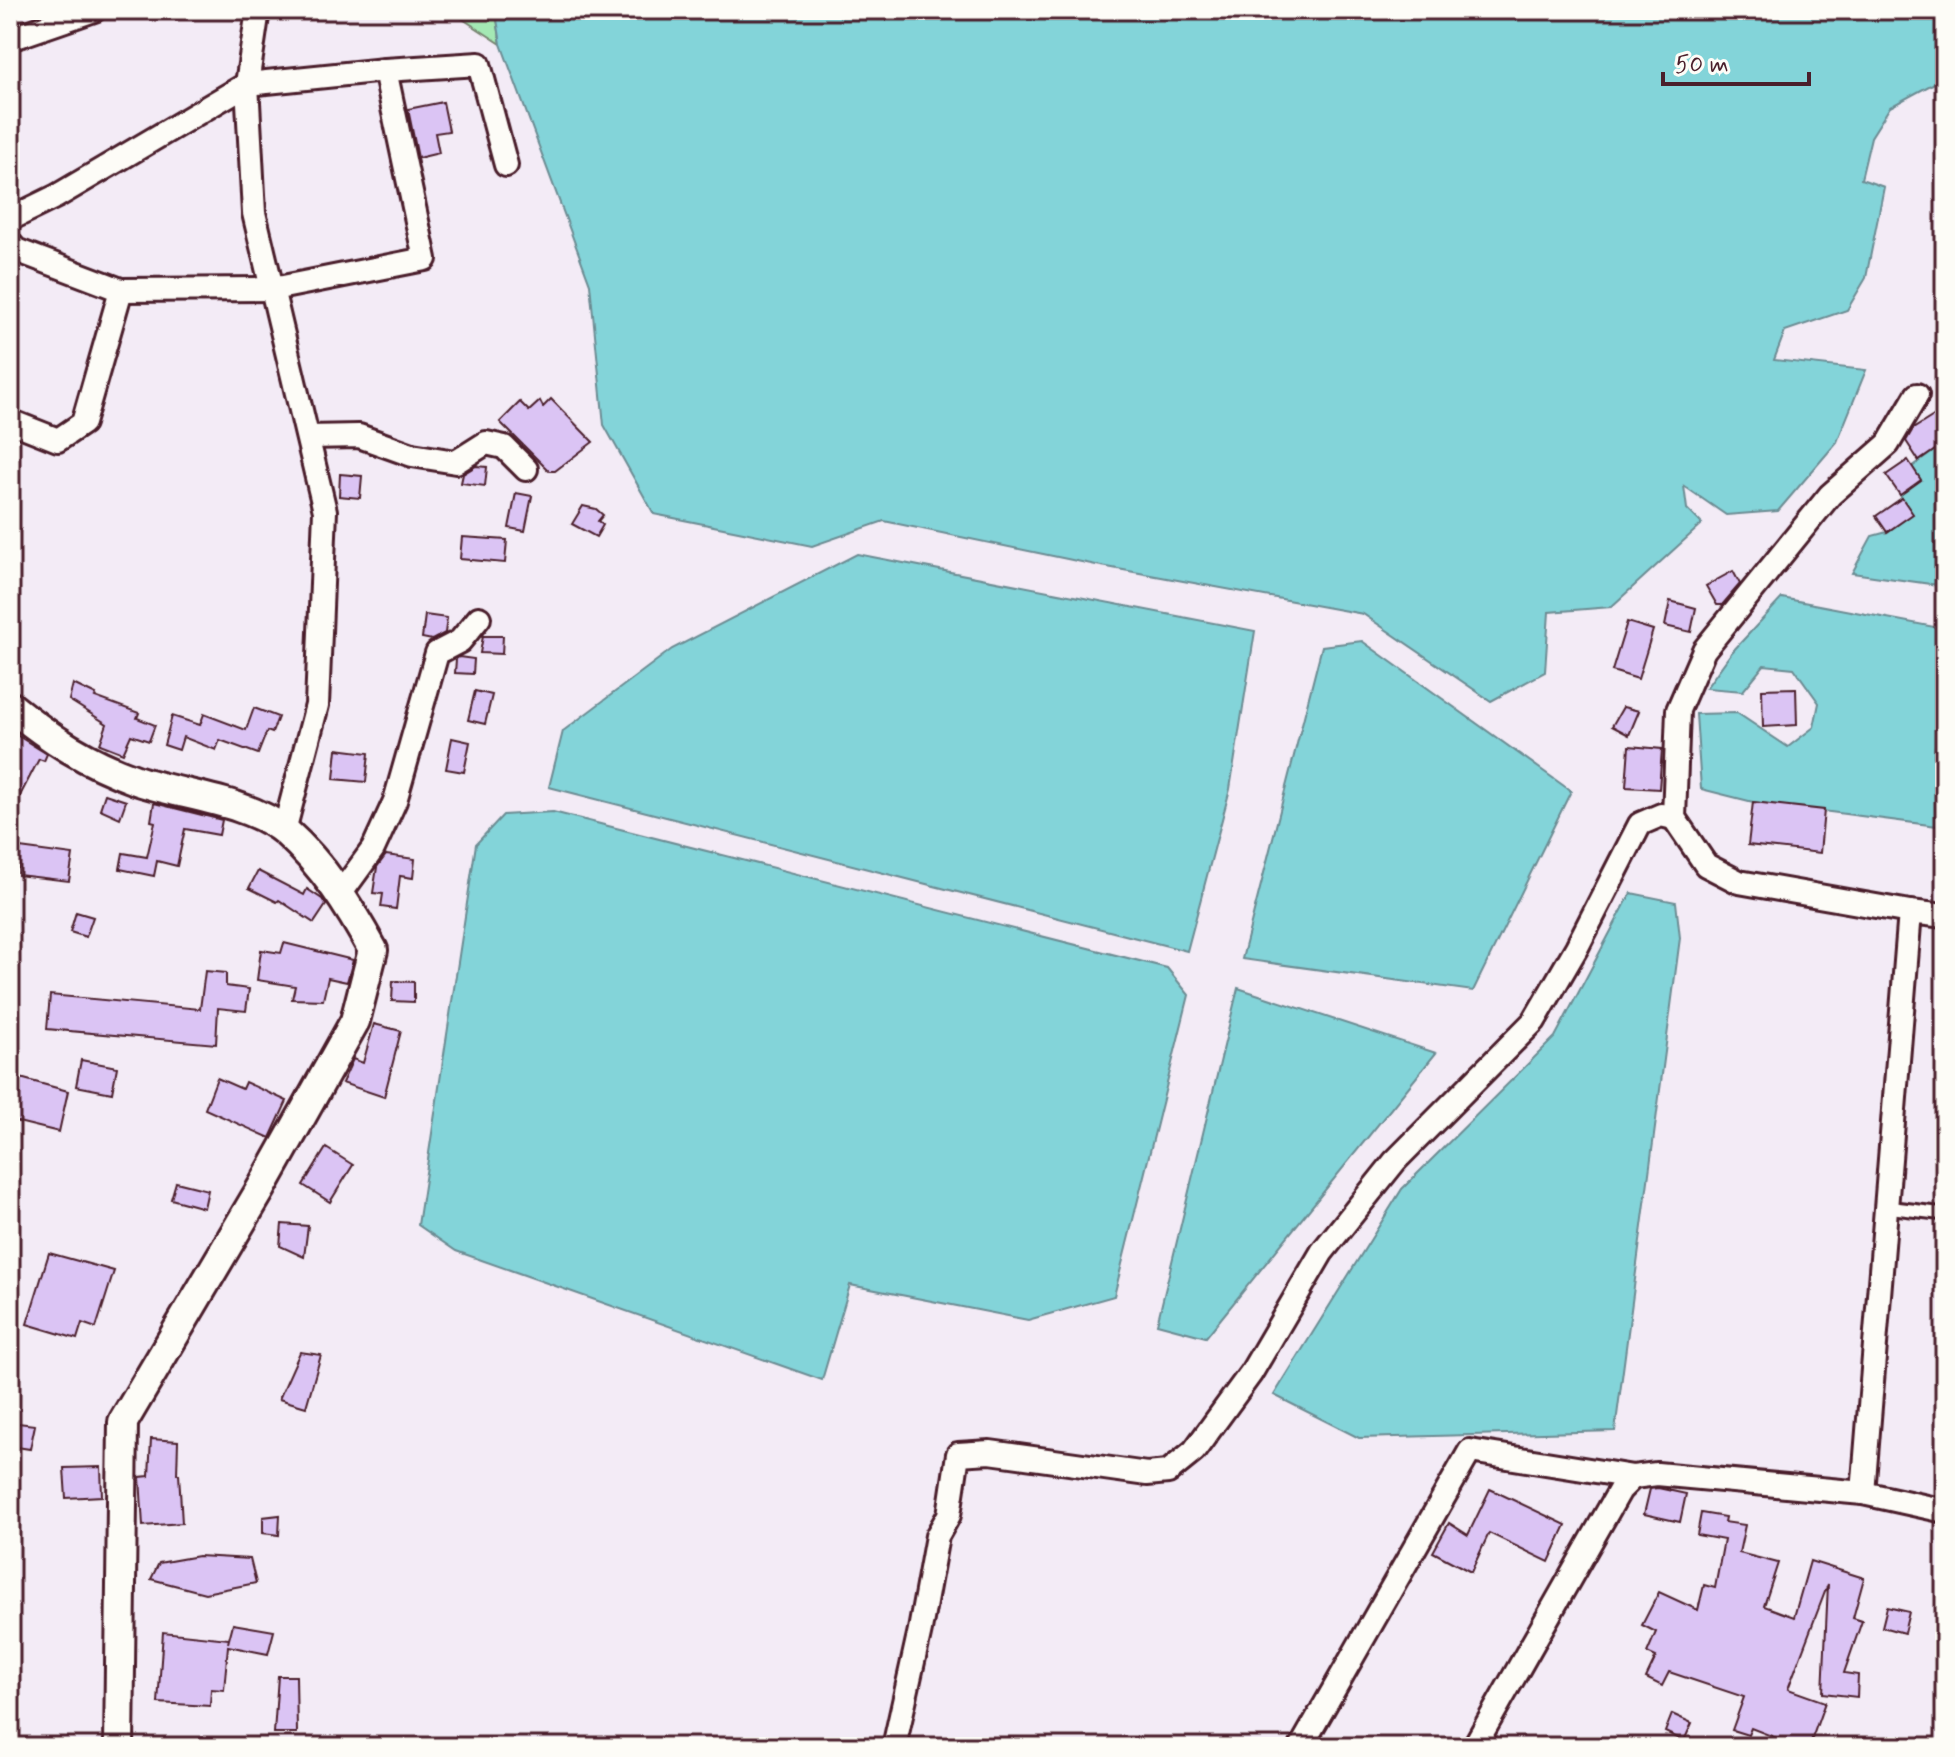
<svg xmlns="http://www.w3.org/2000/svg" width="1955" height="1757" viewBox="0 0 1955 1757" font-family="Mynerve,sans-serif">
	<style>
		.green { fill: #a4e9b4; stroke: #778470; stroke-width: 2 }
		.water { fill: #83d4d9; stroke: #6c8c93; stroke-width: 2 }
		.building { fill: #dbc4f4; stroke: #4a1f2b; stroke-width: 2 }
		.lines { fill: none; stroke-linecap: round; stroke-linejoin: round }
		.service-casing { stroke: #4a1f2b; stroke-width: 17 }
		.minor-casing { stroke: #4a1f2b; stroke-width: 28 }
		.tertiary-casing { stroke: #4a1f2b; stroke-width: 34 }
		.service { stroke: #fdfcf7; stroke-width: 11 }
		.minor { stroke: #fdfcf7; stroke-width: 22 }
		.tertiary { stroke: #fdfcf7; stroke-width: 28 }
	</style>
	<rect width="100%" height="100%" fill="#f3ebf6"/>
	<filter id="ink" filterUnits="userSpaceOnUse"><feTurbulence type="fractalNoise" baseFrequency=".0125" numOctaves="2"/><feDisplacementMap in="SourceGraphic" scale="16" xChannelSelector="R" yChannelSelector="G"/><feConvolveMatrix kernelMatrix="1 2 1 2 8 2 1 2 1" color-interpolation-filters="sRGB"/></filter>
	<g filter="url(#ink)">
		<path class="green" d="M449,10H491L497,19L501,44Z"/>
		<g class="water">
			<path d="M491,10H1945V58L1940,80L1890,107L1871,137L1861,179L1884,187L1866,278L1847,310L1785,331L1774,360L1866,370L1837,442L1778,511L1726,515L1684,486L1687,509L1702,524L1611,607L1549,612L1545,672L1491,701L1363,614L1096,565L884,521L812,546L654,514L604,425L590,284L501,44L497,19Z"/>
			<path d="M1945,443V586L1852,573L1872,536L1887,532L1912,514L1900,495L1921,480L1912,467Z"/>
			<path d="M857,554L1255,631L1230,789L1187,951L549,787L563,731L672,649Z"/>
			<path d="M1782,598L1945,629L1934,756L1945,759V827L1753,802L1701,789L1696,714L1737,713L1788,747L1814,727L1819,703L1794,668L1764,665L1743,691L1706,688L1732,652Z"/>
			<path d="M1362,641L1571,791L1473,991L1242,959L1322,646Z"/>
			<path d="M553,812L1167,968L1189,995L1114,1296L1028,1320L850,1285L822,1380L456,1251L418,1225L476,844L503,815Z"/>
			<path d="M1631,893L1676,902L1680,938L1615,1431L1359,1438L1274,1395L1402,1189L1555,1037Z"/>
			<path d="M1238,988L1436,1053L1206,1337L1157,1324Z"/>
		</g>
		<g class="building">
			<path d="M443,102L449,131L435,133L439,153L418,158L408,109Z"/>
			<path d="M551,399L593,442L555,471H549L500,422L520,402L529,411L540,401L543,407Z"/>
			<path d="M1935,415L1945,430V443L1919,461L1906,441L1913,429Z"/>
			<path d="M1908,460L1921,480L1900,495L1886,475Z"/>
			<path d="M476,466L487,467L485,486L461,483L463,474Z"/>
			<path d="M340,474L362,476L360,498L339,496Z"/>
			<path d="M516,493L532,496L525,531L509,528Z"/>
			<path d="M1902,498L1913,514L1887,532L1876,516Z"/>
			<path d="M583,506L596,509L603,515L598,521L603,525L596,537L572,524Z"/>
			<path d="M462,537L507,540L505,563L460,559Z"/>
			<path d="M1733,571L1740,584L1722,605H1717L1706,586Z"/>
			<path d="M1670,601L1696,608L1691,632L1665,626Z"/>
			<path d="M425,615L447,618L445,633L432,640L422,638Z"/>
			<path d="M1627,622L1653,630L1638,679L1612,671Z"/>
			<path d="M483,636H503L502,654L480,653Z"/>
			<path d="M459,657L474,659L473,674L455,673L456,659Z"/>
			<path d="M73,684L96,695L95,697L139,713L137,718L155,725L149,741L131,735L123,753L100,744L107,724L69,700Z"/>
			<path d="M1796,688L1797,725L1763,727L1762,689Z"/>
			<path d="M475,691L492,695L485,724L468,720Z"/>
			<path d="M1623,707L1639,711L1629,735L1612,726Z"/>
			<path d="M254,708L278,717L272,733L267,731L258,754L220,740L216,750L183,737L179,750L164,745L172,716L200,725L204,714L246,730Z"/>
			<path d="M10,731L47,754L44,761L39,759L10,815Z"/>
			<path d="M452,738L470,742L464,772L446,769Z"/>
			<path d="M1629,746L1662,749L1659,789L1626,787Z"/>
			<path d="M337,749L369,753L366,782L334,779Z"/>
			<path d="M105,794L126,801L120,818L100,809Z"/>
			<path d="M1753,802L1824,810L1820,853L1748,845Z"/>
			<path d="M154,803L222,820L219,835L185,829L177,866L157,861L154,876L120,869L123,853L147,857L155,822L151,821Z"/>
			<path d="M20,848L73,855L69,881L18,875Z"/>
			<path d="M386,855L415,859L413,878L400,876L396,909L381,907L383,894L373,893L377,867Z"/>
			<path d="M258,871L304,895L307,889L322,899L326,905L314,923L279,900L277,902L249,888Z"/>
			<path d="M76,912L93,917L86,937L70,932Z"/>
			<path d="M284,943L353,960L347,982L328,978L323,1000L292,999L295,986L257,980L261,950L281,953Z"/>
			<path d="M205,971L226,973V986L249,989L246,1011L218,1008L216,1044L47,1029L50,995L200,1009Z"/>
			<path d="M393,981L414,982V1002L392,1001Z"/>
			<path d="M374,1024L401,1031L384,1097L342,1083L353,1059L363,1063Z"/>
			<path d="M81,1060L117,1067L112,1093L76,1086Z"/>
			<path d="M13,1076L68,1091L59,1132L10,1120V1089Z"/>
			<path d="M217,1078L242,1089L245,1082L287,1101L270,1138L205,1109Z"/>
			<path d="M326,1148L353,1165L330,1202L303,1185Z"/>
			<path d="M176,1182L208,1190L204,1208L171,1199Z"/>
			<path d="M282,1224L308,1226L304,1257L280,1246Z"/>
			<path d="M49,1253L114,1271L96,1328L82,1323L77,1339L27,1324Z"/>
			<path d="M300,1352L321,1355L306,1407L279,1399Z"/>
			<path d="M10,1422L35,1425L30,1449L10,1446Z"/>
			<path d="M151,1439L178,1441L177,1474H179L182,1523L143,1526L140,1477L149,1476Z"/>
			<path d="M101,1467L102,1496L66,1498L64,1468Z"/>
			<path d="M1658,1488L1686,1494L1680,1522L1644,1514L1650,1489Z"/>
			<path d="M1490,1489L1566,1525L1549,1562L1489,1533L1471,1572L1433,1552L1449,1523L1468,1535Z"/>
			<path d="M1701,1513L1725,1517L1724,1522L1745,1525L1739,1553L1778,1563L1764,1606L1794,1617L1810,1561L1864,1578L1853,1618L1862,1621L1844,1673L1858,1675L1857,1697L1823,1693L1828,1584L1788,1689L1825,1702L1809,1747H1785L1787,1742L1751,1728L1748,1735L1732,1730L1744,1697L1669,1672L1662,1686L1646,1678L1656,1657L1647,1653L1656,1632L1642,1625L1659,1592L1698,1610L1704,1585L1715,1588L1724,1540L1697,1535Z"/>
			<path d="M280,1515L279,1535L263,1533V1517Z"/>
			<path d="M198,1556L250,1559L256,1583L205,1593L151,1579L159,1563Z"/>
			<path d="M1887,1607L1909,1612L1904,1633L1882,1627Z"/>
			<path d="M233,1624L274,1631L268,1654L228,1646L224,1690L211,1689L210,1706L158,1703L163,1632L229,1639L228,1643Z"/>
			<path d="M278,1676H296L297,1733H274Z"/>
			<path d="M1672,1714L1692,1723L1684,1741L1665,1732Z"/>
		</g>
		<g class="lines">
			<defs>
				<path id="service" d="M1886,1207L1945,1214"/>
				<g id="minor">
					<path d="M258,10L247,84L254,213L325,511L317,705L284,831"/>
					<path d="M10,39L94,10"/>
					<path d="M10,219L57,196L247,84L385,70L479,64L506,165"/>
					<path d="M10,243L16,250L121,290L273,289L425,259L385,70"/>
					<path d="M10,421L58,440L83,423L121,290"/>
					<path d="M308,437L359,436L412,455L456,462L486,443L504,447L526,469"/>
					<path d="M341,893L373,849L395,801L437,653L460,641L479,618"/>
					<path d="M1910,912L1739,882L1706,865L1674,818L1678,710L1704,650L1830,495L1888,444L1917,395"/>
					<path d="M1863,1493L1910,912L1945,916"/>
					<path d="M894,1747L920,1630L937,1536L949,1515L958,1454L990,1452L1147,1474L1168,1472L1194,1451L1251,1373L1322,1252L1395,1161L1534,1021L1577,947L1640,824L1661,815L1674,818"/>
					<path d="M1301,1747L1470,1451L1633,1477"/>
					<path d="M1474,1747L1620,1490L1633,1477L1657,1474L1863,1493L1945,1511"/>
				</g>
				<path id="tertiary" d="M10,706C51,739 86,762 136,780C182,796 248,800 286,832C324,866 349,906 373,950L355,1021L262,1187L123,1422L119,1747"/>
			</defs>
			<use href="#service" class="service-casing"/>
			<use href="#minor" class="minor-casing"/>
			<use href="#tertiary" class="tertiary-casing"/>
			<use href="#service" class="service"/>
			<use href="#minor" class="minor"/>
			<use href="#tertiary" class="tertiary"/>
		</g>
	</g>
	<rect width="1955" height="1757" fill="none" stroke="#fdfcf7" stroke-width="40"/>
	<rect x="20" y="20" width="1915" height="1717" fill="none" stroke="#4a1f2b" stroke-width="3" filter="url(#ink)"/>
	<path d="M1663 72v12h146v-12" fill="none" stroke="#4a1f2b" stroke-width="4"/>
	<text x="1675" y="72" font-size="24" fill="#4a1f2b" stroke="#fdfcf7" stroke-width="6" paint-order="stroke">50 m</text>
</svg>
